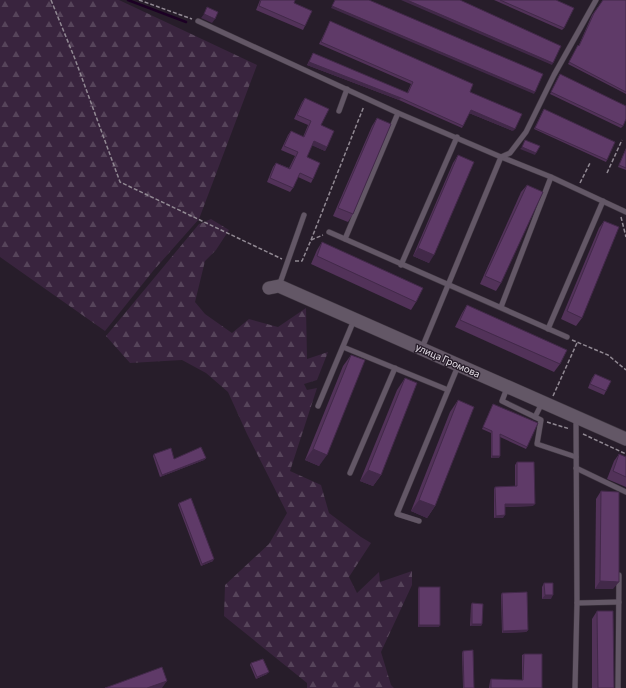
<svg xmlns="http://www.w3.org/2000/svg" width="626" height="688" viewBox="0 0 626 688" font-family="Commissioner,sans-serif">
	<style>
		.forest { fill: url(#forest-firs) }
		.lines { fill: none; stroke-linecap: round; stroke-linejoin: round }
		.stream { stroke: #1c0024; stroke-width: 2.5 }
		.service-casing { stroke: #403842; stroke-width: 6 }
		.tertiary-casing { stroke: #403842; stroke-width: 14 }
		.path { stroke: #918993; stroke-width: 1.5; stroke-dasharray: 4 2; stroke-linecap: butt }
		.service { stroke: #635766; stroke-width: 5 }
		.tertiary { stroke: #635766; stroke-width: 13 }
		.wall { fill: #523259 }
		.shaded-wall { fill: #422949 }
		.building { fill: #5f3a68; stroke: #422949 }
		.labels { text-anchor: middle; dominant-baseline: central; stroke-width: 3; stroke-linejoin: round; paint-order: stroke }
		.street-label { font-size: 10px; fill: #eae4ec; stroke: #271d2a }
	</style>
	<defs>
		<pattern id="forest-firs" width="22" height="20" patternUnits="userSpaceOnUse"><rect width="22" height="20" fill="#39243e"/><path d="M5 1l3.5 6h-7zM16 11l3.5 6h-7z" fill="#56445a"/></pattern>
	</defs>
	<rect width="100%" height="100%" fill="#271d2a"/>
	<g class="forest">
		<path d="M0,0H119L257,65L199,219L153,271L105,331L0,257Z"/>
		<path d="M211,219L229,230L216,250L205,261L195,302L205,314L232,333L249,319L278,327L306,308L307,359L328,352L317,380L304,384L307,390L317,388L290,471L321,485L329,513L361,537L371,543L349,577L357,593L379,572L380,582L412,571V585L381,652L391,685L394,688H307V683L224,616L225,585L269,544L287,513L247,434L228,392L206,373L182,360L130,363L106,336L199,224Z"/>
	</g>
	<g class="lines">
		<path class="stream" d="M128,0L186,22"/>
		<defs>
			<g id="service">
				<path d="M198,21L398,113L501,157L551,177L626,212"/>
				<path d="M339,111L347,89"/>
				<path d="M329,232L567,337"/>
				<path d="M345,239L398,113"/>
				<path d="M401,265L457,137"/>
				<path d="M279,286L304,215"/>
				<path d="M501,307L551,177"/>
				<path d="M548,329L603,201"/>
				<path d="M343,347L448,390"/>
				<path d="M422,348L501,157L510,153L526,132L554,75L596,0"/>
				<path d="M507,388L502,401L535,417L542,403"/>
				<path d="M318,406L354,320"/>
				<path d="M535,417L541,420L537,444L576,457"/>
				<path d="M576,468L626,492"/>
				<path d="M350,473L395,368"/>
				<path d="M419,521L397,514L458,366"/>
				<path d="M577,603L619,602"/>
				<path d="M575,688L577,603L576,417"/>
				<path d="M618,688L619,575"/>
			</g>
			<path id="tertiary" d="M269,288L279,286L626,439"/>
		</defs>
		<use href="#service" class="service-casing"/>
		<use href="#tertiary" class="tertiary-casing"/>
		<g class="path">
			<path d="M51,0L75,59L120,182L282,259"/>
			<path d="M139,0L192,19"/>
			<path d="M607,173L622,140"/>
			<path d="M580,183L590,163"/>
			<path d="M621,217L626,237"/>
			<path d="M311,240L364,106"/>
			<path d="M295,261H302L311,240L323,235"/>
			<path d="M572,340L608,355L626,370"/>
			<path d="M553,396L577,343"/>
			<path d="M547,422L570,429"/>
			<path d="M583,434L626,454"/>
		</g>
		<use href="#service" class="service"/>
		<use href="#tertiary" class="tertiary"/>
	</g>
	<g class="wall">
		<path d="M260,0H295L294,3L305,26L303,30L256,10Z"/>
		<path d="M494,0H556L564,28L562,30Z"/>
		<path d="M603,0H626V94L568,64L577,47L578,45H579L592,15Z"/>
		<path d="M330,21L470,92L513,131L469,113L462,128L399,100L307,65L313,53L407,93L411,84L319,44L329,24Z"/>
		<path d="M560,74L623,126L621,128L550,94Z"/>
		<path d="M305,98L321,125L327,147L325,151L312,145L307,157L313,179L311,183L298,177L293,188L290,192L267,182L273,167L276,163L289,168L295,156L281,150L288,135L291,131L303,137L308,125L294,119L302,102Z"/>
		<path d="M544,109L607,160L606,162L534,129Z"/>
		<path d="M377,118L353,214L348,222L333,216L372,126Z"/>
		<path d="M626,148V170L618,167Z"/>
		<path d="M458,155L429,263L413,256L453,163Z"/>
		<path d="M527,185L501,283L496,291L480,284L521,192Z"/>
		<path d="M604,221L582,318L576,326L561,319L599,228Z"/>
		<path d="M322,242L416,302L411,310L311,264L317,250Z"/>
		<path d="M467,305L560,364L554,372L455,327L462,313Z"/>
		<path d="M351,355L319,466L305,460L343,366Z"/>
		<path d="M595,374L606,391L604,395L588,388L592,378Z"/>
		<path d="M405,378L381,475L373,486L360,481L397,390Z"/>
		<path d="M458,400L435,506L427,518L411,511L450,412Z"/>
		<path d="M493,404L527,447L526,449L500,437L499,458H491V433L482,429Z"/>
		<path d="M154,454L174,459L206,458L204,460L160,477L153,456Z"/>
		<path d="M619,454L626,457V487L607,479L614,461Z"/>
		<path d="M517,462L533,506L505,507L503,518H494V489L495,487L515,486V465Z"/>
		<path d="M601,491L613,589H595L596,499Z"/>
		<path d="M179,503L213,561L201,566L178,505Z"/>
		<path d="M544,583L551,599H542V587Z"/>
		<path d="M419,587L439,627H418V589Z"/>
		<path d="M502,593L528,630L526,632L502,633L501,595Z"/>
		<path d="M472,603L482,624L481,626H470L471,605Z"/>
		<path d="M597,611L614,688H592V619Z"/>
		<path d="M463,651L474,688H463L462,653Z"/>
		<path d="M524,654L542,688H489L490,681L491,679L522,680V655Z"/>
		<path d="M251,663L267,674L256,679L250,665Z"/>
	</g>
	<g class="shaded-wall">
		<path d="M401,0H407L553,63L552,65Z"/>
		<path d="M332,6L535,92L534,94L331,8Z"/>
		<path d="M204,14L215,19L212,23L201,18Z"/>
		<path d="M309,62L401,98L399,100L307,65Z"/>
		<path d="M471,110L515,129L513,131L469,113Z"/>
		<path d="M314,141L327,147L325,151L311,145Z"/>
		<path d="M522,147L536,153L535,155L520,149Z"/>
		<path d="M418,248L434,255L429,263L413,256Z"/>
		<path d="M313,449L327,455L319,466L305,460Z"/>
		<path d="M492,456H500L499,458H491Z"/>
		<path d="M206,458L204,460L160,477L162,475Z"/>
		<path d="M368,470L381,475L373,486L360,481Z"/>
		<path d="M419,500L435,506L427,518L411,511Z"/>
		<path d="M505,504H535L533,506L503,507Z"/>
		<path d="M505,515L503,518H494L496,516Z"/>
		<path d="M214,559L213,561L201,566L202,564Z"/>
		<path d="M600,581L619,582L613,589H595Z"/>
		<path d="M545,595H553L551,599H542Z"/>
		<path d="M472,624H482L481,626H470Z"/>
		<path d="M419,625H440L439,627H418Z"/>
		<path d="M528,630L526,632L502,633L503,631Z"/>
		<path d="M269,672L267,674L256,679L257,677Z"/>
		<path d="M167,681L162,688H147Z"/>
	</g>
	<g class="building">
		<path d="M261,0H295L294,3L312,11L305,26L259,6Z"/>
		<path d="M335,0H369L543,74L535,92L332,6Z"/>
		<path d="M407,0H460L561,46L553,63Z"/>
		<path d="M500,0H556L574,8L564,28Z"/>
		<path d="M603,0H626V92L569,62L578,45L579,46L594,13Z"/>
		<path d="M207,7L218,12L215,19L204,14Z"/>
		<path d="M330,21L473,84L470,92L522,114L515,129L471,110L463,126L401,98L309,62L313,53L408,93L413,82L321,42Z"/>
		<path d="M560,74L626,106V119L623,126L551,92Z"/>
		<path d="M305,98L329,109L321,125L334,131L327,147L314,141L307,157L320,163L313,179L300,173L293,188L270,178L276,163L290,169L298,152L284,146L291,131L304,137L311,121L297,115Z"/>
		<path d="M544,109L615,142L607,160L535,128Z"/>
		<path d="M377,118L391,124L353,214L338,208Z"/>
		<path d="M525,140L540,146L536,153L522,147Z"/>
		<path d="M626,149V168L619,165Z"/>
		<path d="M458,155L474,162L434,255L418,248Z"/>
		<path d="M527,185L543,192L501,283L485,276Z"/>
		<path d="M604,221L619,227L582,318L567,311Z"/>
		<path d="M322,242L423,288L416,302L317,256Z"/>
		<path d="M467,305L567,350L560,364L460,320Z"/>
		<path d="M351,355L365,360L327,455L313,449Z"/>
		<path d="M595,374L611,381L606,391L590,384Z"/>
		<path d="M405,378L417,383L381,475L368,470Z"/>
		<path d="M458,400L474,407L435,506L419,500Z"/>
		<path d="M493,404L538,423L527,447L500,434V456H492V431L483,427Z"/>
		<path d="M201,447L206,458L162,475L154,454L171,448L174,459Z"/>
		<path d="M619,454L626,457V477L613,471Z"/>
		<path d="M517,462H534L535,504H505V515L496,516L495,487L517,486Z"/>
		<path d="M601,491L619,492V582L600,581Z"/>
		<path d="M191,498L214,559L202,564L179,503Z"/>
		<path d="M544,583H553V595H545Z"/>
		<rect x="419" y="587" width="21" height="38"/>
		<path d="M527,592L528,630L503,631L502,593Z"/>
		<path d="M472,603L483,604L482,624H472Z"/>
		<path d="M597,611H613L614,688H598Z"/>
		<path d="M473,650L474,688H464L463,651Z"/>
		<path d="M524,654H542V688H491V679L523,680Z"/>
		<path d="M263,659L269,672L257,677L251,663Z"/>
		<path d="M162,667L167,681L147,688H105Z"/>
	</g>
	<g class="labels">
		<g class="street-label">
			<text transform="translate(448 360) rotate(24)">улица Громова</text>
		</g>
	</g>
</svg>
